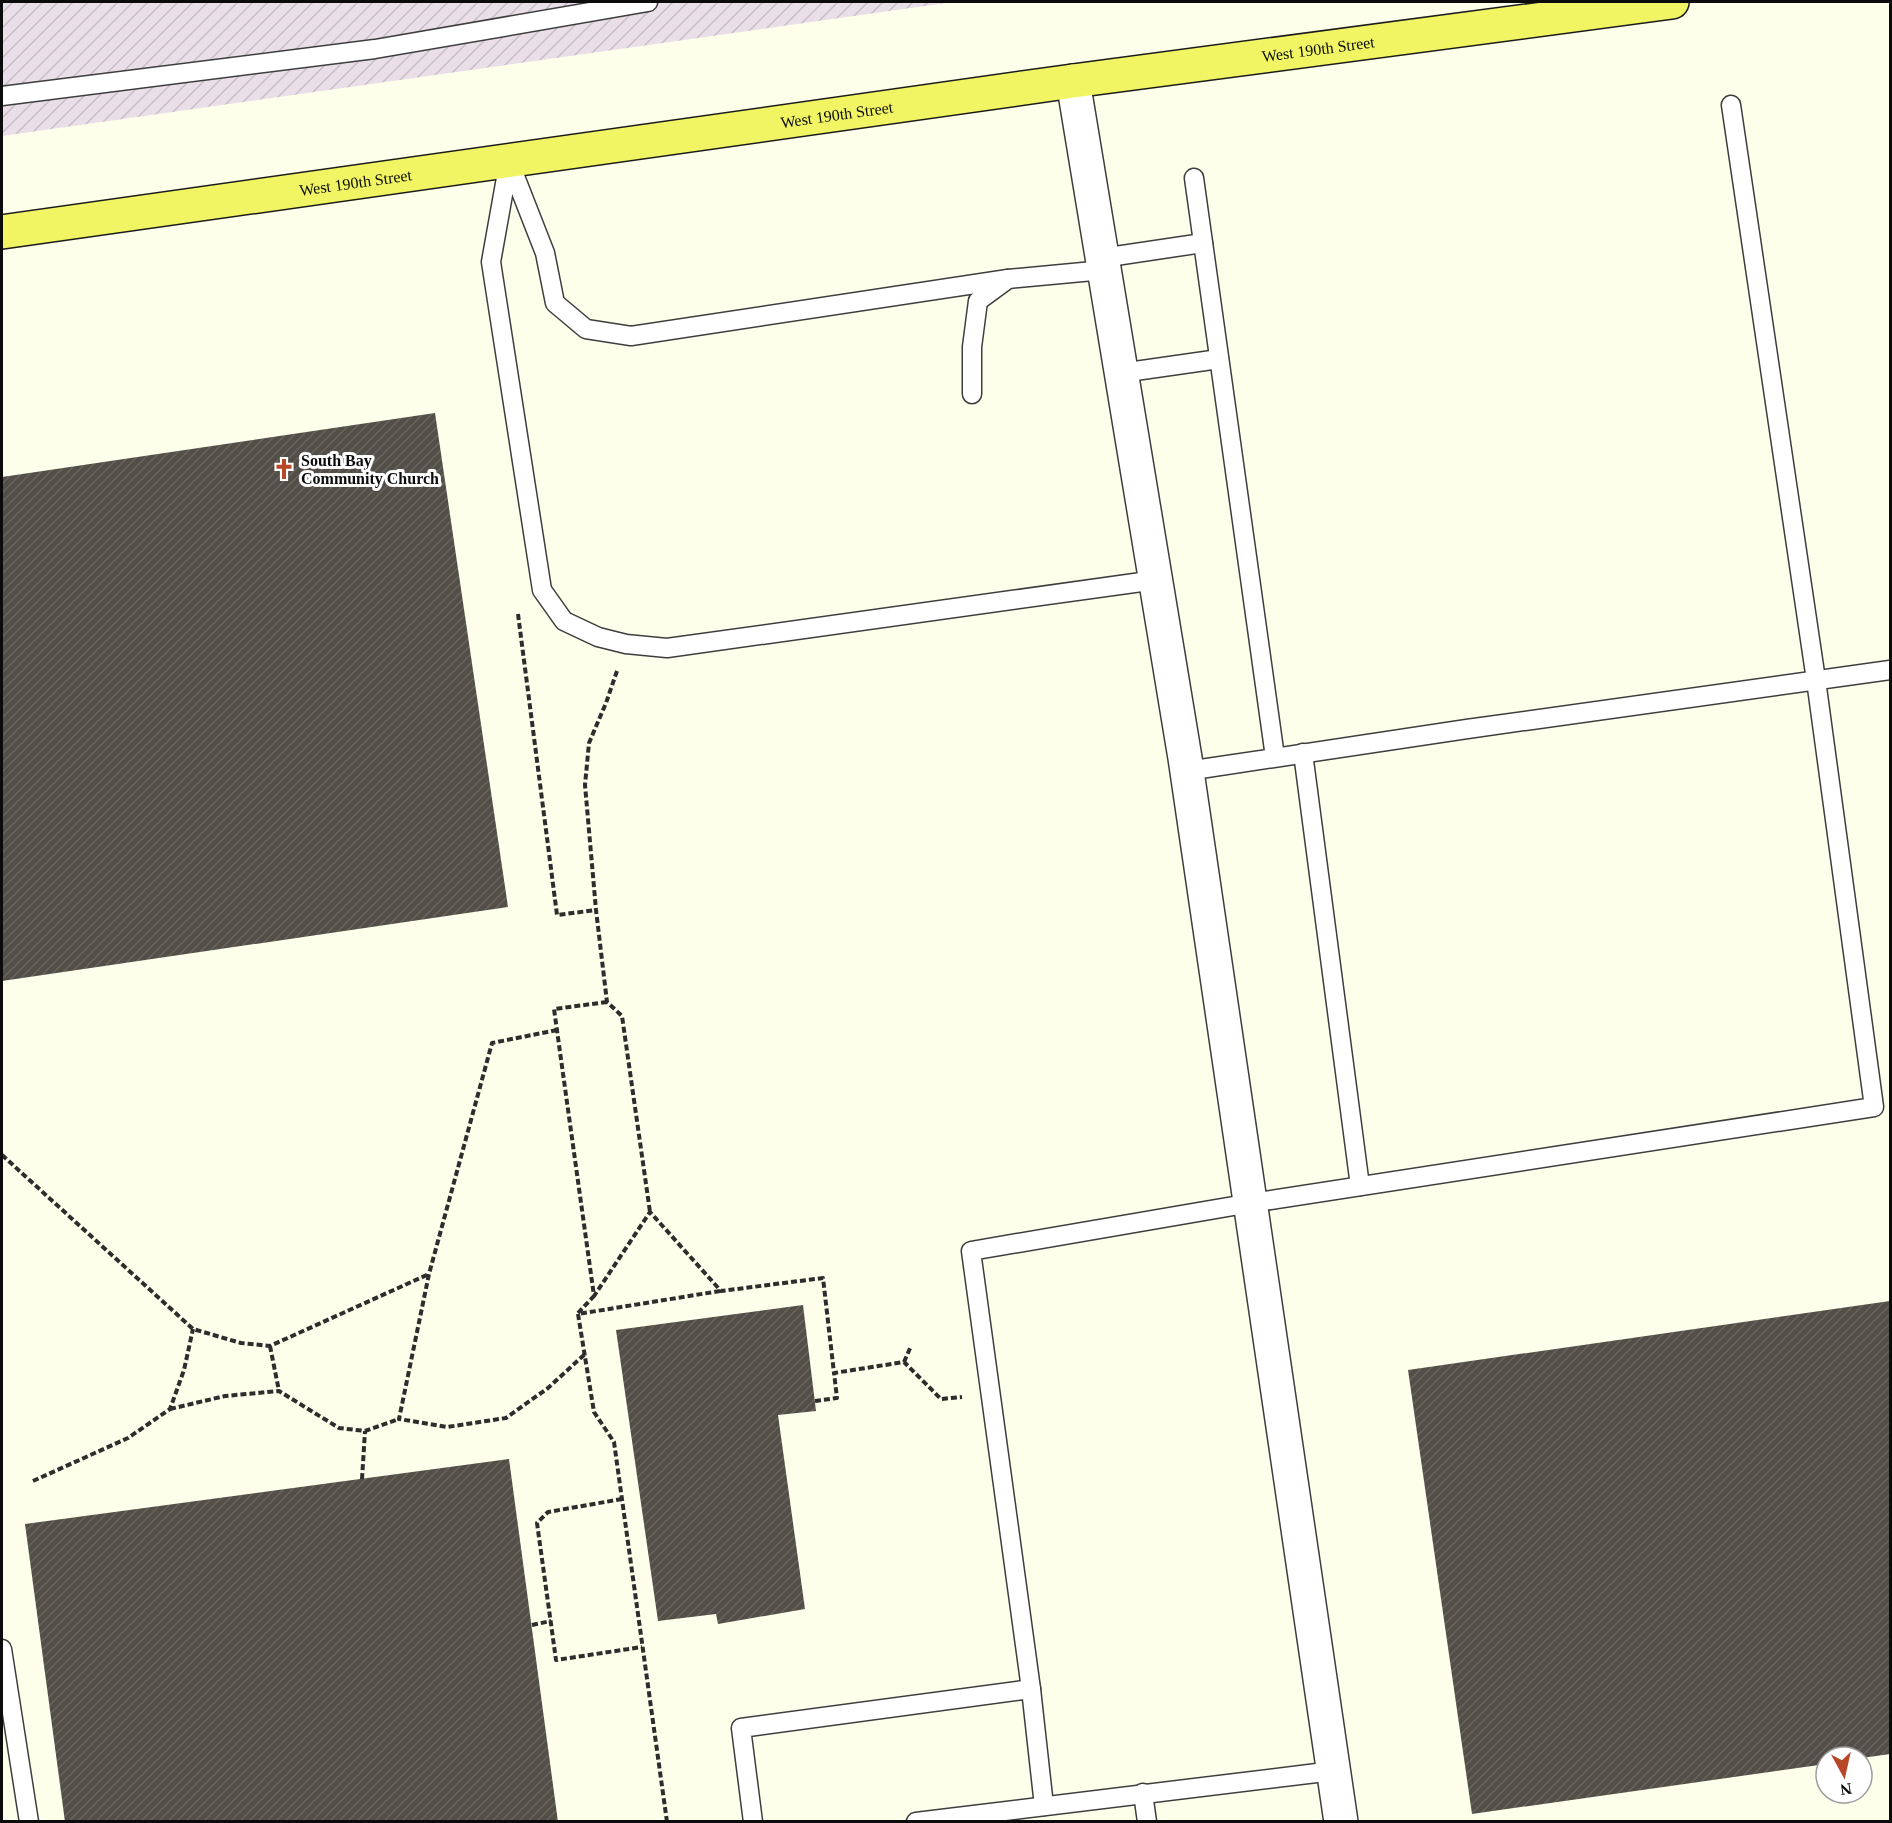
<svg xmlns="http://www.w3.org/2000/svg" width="1892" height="1823" viewBox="0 0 1892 1823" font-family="Georgia,serif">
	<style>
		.industrial { fill: url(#industrial-furrows) }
		.building { fill: url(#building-hatch) }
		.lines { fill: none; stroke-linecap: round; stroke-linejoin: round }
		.lane-casing { stroke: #3e3e3e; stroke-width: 21 }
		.street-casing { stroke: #3e3e3e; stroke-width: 36 }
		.primary-casing { stroke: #1c1c1c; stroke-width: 36 }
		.path { stroke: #2d2d2d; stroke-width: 4; stroke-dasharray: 6 3; stroke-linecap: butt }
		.lane { stroke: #fff; stroke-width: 18 }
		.street { stroke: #fff; stroke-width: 33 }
		.primary { stroke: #f1f563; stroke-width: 33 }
		.labels { text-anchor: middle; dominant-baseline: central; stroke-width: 6; stroke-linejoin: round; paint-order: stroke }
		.street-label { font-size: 16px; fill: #0b0b0b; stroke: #fff }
		.poi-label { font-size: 16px; font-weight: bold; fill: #0b0b0b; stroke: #fff; text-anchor: start }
	</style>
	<defs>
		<pattern id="industrial-furrows" width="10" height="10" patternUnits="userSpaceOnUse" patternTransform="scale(1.5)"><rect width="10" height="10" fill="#eadfe8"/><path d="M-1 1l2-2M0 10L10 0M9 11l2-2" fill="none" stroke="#c7bec6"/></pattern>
		<pattern id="building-hatch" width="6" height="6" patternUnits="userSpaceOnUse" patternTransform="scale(1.5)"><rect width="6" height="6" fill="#534f48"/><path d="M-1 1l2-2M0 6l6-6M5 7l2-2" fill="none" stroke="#67645e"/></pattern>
	</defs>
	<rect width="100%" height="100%" fill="#fdffea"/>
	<path class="industrial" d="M2,2H953L2,136Z"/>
	<g class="building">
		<path d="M435,413L508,907L2,981V477Z"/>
		<path d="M1890,1301V1754L1862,1758V1757H1826V1764L1472,1814L1408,1370Z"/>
		<path d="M803,1305L816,1411L778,1415L805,1609L718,1624L716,1614L658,1621L616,1330Z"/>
		<path d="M509,1459L558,1822H65L25,1524Z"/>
	</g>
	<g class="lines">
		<defs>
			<g id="lane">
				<path d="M2,96L375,49L648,2"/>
				<path d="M509,161L491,262L542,590L564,621L598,637L626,644L667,648L1156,580"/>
				<path d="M509,161L545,253L555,303L586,329L631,336L1008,279"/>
				<path d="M1194,178L1275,757"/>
				<path d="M1102,258L1203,243"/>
				<path d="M1121,373L1219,359"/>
				<path d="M972,394V347L978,301L1008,279L1104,270"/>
				<path d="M1303,753L1360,1186"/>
				<path d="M1187,771L1467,729L1890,670"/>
				<path d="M2,1649L29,1822"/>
				<path d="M1143,1793L1147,1822"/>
				<path d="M1044,1806L1031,1689L971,1251L1251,1203L1874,1107L1816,680L1731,105"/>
				<path d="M753,1822L741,1728L1031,1689"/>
				<path d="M916,1822L1333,1771"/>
			</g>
			<path id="street" d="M1073,81L1185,758L1341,1822"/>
			<g id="primary">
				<path id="s1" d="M2,232L1073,81L1672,2"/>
			</g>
		</defs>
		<use href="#lane" class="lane-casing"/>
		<use href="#street" class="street-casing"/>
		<use href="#primary" class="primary-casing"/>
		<g class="path">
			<path d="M518,614L557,915L596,910"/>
			<path d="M617,671L606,703L589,743L585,785L596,910L607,1002L622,1016L650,1212"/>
			<path d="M607,1002L554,1009L594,1296L650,1212L721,1291L823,1278L834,1373L904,1362L941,1399L962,1397"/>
			<path d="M557,1030L492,1043L429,1274L399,1419L447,1427L506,1418L548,1388L585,1354"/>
			<path d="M2,1155L193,1329L241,1343L270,1346L429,1274"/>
			<path d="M578,1313L594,1296"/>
			<path d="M270,1346L279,1391"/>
			<path d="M904,1362L911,1346"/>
			<path d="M815,1401L837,1398L834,1373"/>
			<path d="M170,1409L225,1396L279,1391L339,1428L365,1431L399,1419"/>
			<path d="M362,1479L365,1431"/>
			<path d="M33,1481L128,1438L170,1409L184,1370L193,1329"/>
			<path d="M622,1499L548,1512L537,1523L556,1660L642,1647"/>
			<path d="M532,1625L551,1621"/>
			<path d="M667,1822L614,1442L594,1412L578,1314L720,1291"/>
		</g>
		<use href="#lane" class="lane"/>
		<use href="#street" class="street"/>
		<use href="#primary" class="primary"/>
	</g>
	<defs>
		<symbol id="church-bare" viewBox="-9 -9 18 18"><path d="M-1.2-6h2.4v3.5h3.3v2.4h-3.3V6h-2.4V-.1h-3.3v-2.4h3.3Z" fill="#b74727" stroke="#fff" stroke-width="2.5" paint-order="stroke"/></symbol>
	</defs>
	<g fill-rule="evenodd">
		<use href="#church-bare" x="269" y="454" width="30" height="30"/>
	</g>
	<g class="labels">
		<g class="street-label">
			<text stroke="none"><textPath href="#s1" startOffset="1329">West 190th Street</textPath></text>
			<text stroke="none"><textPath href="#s1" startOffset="843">West 190th Street</textPath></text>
			<text stroke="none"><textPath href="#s1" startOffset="357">West 190th Street</textPath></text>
		</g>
		<g class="poi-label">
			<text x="301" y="460">South Bay<tspan x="301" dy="18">Community Church</tspan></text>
		</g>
	</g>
	<rect width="1892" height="1823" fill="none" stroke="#0b0b0b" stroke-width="6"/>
	<g transform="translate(1844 1775) rotate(172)"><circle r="28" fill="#ffffff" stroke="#9d9d9d" stroke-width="1.5"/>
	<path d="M0-4.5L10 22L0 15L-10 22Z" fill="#b74727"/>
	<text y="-9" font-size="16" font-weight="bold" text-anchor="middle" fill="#0b0b0b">N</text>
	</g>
</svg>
